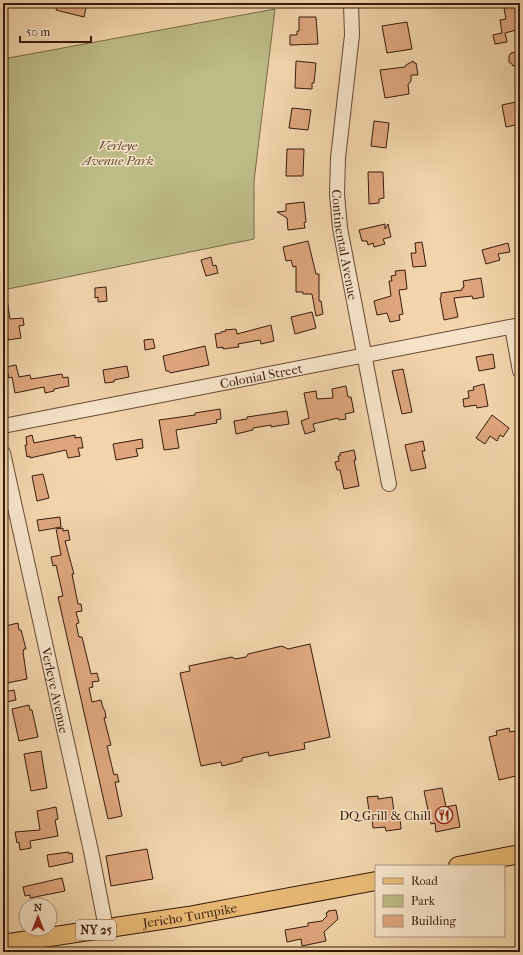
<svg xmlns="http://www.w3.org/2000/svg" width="523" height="955" viewBox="0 0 523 955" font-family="'IM FELL French Canon',serif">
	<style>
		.green { fill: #bdbc87; stroke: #7a6b48 }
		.building { fill: #dfa67e; stroke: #371a09 }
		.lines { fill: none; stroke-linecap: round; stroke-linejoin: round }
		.minor-casing { stroke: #664932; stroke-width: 16 }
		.major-casing { stroke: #371a09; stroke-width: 20 }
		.minor { stroke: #f7e4c8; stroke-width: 14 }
		.major { stroke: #e9ba76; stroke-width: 18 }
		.labels { text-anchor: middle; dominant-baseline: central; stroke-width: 3; stroke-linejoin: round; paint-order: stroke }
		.shield { fill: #f7e4c8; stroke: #715742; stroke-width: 1 }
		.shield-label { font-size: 12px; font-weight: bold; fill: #371a09 }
		.park-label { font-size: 13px; font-style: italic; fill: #5f4b2f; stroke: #f7e4c8 }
		.street-label { font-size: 13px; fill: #371a09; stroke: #f7e4c8 }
		.poi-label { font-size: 13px; fill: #371a09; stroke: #f7e4c8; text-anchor: end }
	</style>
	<rect width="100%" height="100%" fill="#f2d5ab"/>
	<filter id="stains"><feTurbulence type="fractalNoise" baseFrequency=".005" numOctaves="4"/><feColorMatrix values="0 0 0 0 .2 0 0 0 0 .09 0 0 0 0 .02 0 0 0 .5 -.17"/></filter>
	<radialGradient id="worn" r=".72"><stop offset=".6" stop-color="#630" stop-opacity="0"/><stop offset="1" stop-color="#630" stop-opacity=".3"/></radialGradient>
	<path class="green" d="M275,9L254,181V239L3,290V59Z"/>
	<g class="building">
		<path d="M58,3H87L84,17L56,10Z"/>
		<path d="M517,6L520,15V29L505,33L507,42L495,44L493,35L502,33L500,20L506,19L504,8Z"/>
		<path d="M299,17H316L318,44L290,45V35H297V31H299Z"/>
		<path d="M407,22L412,49L387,53L382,26Z"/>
		<path d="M520,51V65L513,66L512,64L509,62V56L511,53Z"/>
		<path d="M296,61L316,63L314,83H312V89L295,88Z"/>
		<path d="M413,61L414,63H416L418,75H411V81L408,85L409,94L385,98L380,70L405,67L406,65Z"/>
		<path d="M520,101V124L506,127L502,105Z"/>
		<path d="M292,108L311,110L308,130L289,128Z"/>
		<path d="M374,121L389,123L386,148L371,146Z"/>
		<path d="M287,149H304L303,176H286Z"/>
		<path d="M368,172H383L384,198L379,199V203L369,204Z"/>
		<path d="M304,202L306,222L304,223L305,228L288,230L287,218L277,212L286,211V204Z"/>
		<path d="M385,224V229L388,224L391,237L383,239L385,244L374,247L373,243L368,245L367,241H362L359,230Z"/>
		<path d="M308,241L316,274H319V301H321L323,314L316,316L312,294H303V292H296V266L293,267L291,260L286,261L283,247Z"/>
		<path d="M422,242L426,266L413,267L411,253H416L415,243Z"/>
		<path d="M508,243L510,252L498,254L500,260L486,264L482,250Z"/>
		<path d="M211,257L213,266L216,265L218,273L206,276L201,260Z"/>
		<path d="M405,270L407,289L399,290L403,314L399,315L400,320L390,322L387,313L377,315L374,301L391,296L389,281H392L391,276L396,275L395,271Z"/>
		<path d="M481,278L484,297L473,299L472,296L454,298L458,317L444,320L440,298L441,297V293L462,290V288L464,287L463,281Z"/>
		<path d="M106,287L107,301L98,302V297L95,298V288Z"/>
		<path d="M3,299H7L10,319L23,318L24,325L19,326L21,338L8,340V338L6,339L3,326Z"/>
		<path d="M312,312L316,328L295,334L291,317Z"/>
		<path d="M271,325L274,341L261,344L260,340L238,344L239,347L223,349V347L217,348L215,334L221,333V332L226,331L225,330L236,329L237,334Z"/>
		<path d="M153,339L155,348L145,350L144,340Z"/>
		<path d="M205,346L209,365L170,373L169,371H166L163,356Z"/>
		<path d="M493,354L495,368L479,371L476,357Z"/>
		<path d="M16,365L19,377L30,375L31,379L62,374L63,378L68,377L69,386L54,389V391L45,393L44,387L15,393L12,377L9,378L6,367Z"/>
		<path d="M127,366L129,377L114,380V382L105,383L103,370Z"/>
		<path d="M403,369L412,412L402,414L392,371Z"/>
		<path d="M484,384L488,406L477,408L476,405L464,407L463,399L469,398L468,391L474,390L473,387Z"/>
		<path d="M346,386L348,397H351L354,412L345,414L346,419L339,420L338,418L313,424L315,431L305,434L301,421L309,418L304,393L316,391L317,399L333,398L332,389Z"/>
		<path d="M220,409L221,419L216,420L217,423L176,430L179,448L164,450L159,420L195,415V413Z"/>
		<path d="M287,411L289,424L271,427V425L253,428V430L236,434L234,421L247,419V417Z"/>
		<path d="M492,415L509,428L503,437L500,435L497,441L490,436L485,444L476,438Z"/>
		<path d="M32,435L34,443L75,435V438L81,437L83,448H78L80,456L68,458L66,450L30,458V456L27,457L25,445H27L26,437Z"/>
		<path d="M142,439L143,448L136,449L138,456L116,460L113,444Z"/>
		<path d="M423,441L425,451H422L426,468L411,471L405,445Z"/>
		<path d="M354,450L356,460H354L359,486L344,489L340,470H337L335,462L339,461L338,456H340V453Z"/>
		<path d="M43,474L49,498L37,501L32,476Z"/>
		<path d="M60,517L61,527L39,531L37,520Z"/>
		<path d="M63,528V531L68,530L70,540L65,541L74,574H72L78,604H81L82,611L76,612L79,623L76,624L79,637H82L91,674L97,673L99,681L92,682L93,687L89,688L92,702L101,700L103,708L105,711L106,718H104L111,745L107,746L114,775L117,774L119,782H115L122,816L108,819L58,597L63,596L56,565L53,566L51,557L61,555L56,529Z"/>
		<path d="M18,623L19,630H21L26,649H24L23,652L27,679L7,683L6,675L8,674L4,652L3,653V633H6L5,626Z"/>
		<path d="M310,644L330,737L304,743L305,749L269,756L268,752L242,758V761L222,766L221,762L201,766L180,673L190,671L189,666L232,657L235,659L246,657L248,654L282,646L288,649Z"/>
		<path d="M14,690L16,700L6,702L4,692Z"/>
		<path d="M29,705L30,710H32L38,737L19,741L12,709Z"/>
		<path d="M509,728L510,732L520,730V775L499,780L489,737L497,735L496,731Z"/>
		<path d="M41,751L47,788L31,791L24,754Z"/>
		<path d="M442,788L446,807L456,805L460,827L436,832L435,823L431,824L424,791Z"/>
		<path d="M378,796V799L392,797L394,812L397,813V818H400L401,829L386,831L385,827L373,828L372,817H370L367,797Z"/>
		<path d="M56,807L58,819L55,820L58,836L30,841L31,848L20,850L19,842L17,843L15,832L40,830L37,811Z"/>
		<path d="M147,849L153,879L111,886L106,856Z"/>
		<path d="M69,852V854L72,853L73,862L49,867L47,855Z"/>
		<path d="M62,878L65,891L30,898V895L25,896L23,887Z"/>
		<path d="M336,910L338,919L324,932L326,941L302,946L301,939L287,942L285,930L308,926V923L322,921L327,916L326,913L328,912V911Z"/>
	</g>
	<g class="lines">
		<defs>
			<g id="minor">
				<path id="s1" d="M351,3L352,35L338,158L337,194L340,228L389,484"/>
				<path d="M512,327L520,371"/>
				<path id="s2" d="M3,426L520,325"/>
				<path id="s3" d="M3,453L91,851L106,928"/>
			</g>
			<g id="major">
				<path d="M458,866L520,854"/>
				<path id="s4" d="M3,944L188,916L376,881"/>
			</g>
		</defs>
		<use href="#minor" class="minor-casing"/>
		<use href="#major" class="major-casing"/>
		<use href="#minor" class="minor"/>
		<use href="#major" class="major"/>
	</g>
	<defs>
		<symbol id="restaurant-ring" viewBox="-11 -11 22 22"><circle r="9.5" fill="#f7e4c8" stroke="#8f2418" stroke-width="1.5"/><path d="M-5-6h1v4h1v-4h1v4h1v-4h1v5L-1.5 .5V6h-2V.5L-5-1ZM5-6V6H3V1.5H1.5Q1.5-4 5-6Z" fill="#8f2418"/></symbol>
	</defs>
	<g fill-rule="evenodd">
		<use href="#restaurant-ring" x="434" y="805" width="20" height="20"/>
	</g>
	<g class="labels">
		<rect class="shield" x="76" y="920" width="40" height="20" rx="3"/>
		<g class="shield-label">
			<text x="96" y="930">NY 25</text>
		</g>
		<g class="park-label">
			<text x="118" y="145">Verleye<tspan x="118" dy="15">Avenue Park</tspan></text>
		</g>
		<g class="street-label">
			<text stroke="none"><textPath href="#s1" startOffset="243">Continental Avenue</textPath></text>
			<text stroke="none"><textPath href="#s2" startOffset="263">Colonial Street</textPath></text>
			<text stroke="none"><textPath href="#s3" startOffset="243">Verleye Avenue</textPath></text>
			<text stroke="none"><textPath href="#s4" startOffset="189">Jericho Turnpike</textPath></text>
		</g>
		<g class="poi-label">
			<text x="431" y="815">DQ Grill &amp; Chill</text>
		</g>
	</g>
	<rect width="523" height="955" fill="none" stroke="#f2d5ab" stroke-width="16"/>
	<rect x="4" y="4" width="515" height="947" fill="none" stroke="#371a09" stroke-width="2"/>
	<rect x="8" y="8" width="507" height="939" fill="none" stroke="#371a09"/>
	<rect x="375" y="865" width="130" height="72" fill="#f7e4c8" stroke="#aa937c"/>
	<rect x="383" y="878" width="20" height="6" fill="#e9ba76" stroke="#aa937c"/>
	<text x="411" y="885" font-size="12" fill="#371a09">Road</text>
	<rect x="383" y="895" width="20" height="12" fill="#bdbc87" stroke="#aa937c"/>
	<text x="411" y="905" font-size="12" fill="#371a09">Park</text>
	<rect x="383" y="915" width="20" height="12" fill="#dfa67e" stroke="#aa937c"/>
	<text x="411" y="925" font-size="12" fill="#371a09">Building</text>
	<g transform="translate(38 917)"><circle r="19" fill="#f7e4c8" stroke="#aa937c"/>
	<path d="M0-3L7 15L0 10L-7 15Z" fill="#8f2418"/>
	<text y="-6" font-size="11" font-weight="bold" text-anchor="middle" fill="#371a09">N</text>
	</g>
	<path d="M20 36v6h71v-6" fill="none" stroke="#371a09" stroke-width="2"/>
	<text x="26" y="36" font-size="12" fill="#371a09" stroke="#f7e4c8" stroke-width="3" paint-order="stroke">50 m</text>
	<rect width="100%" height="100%" filter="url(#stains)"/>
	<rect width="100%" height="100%" fill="url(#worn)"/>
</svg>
